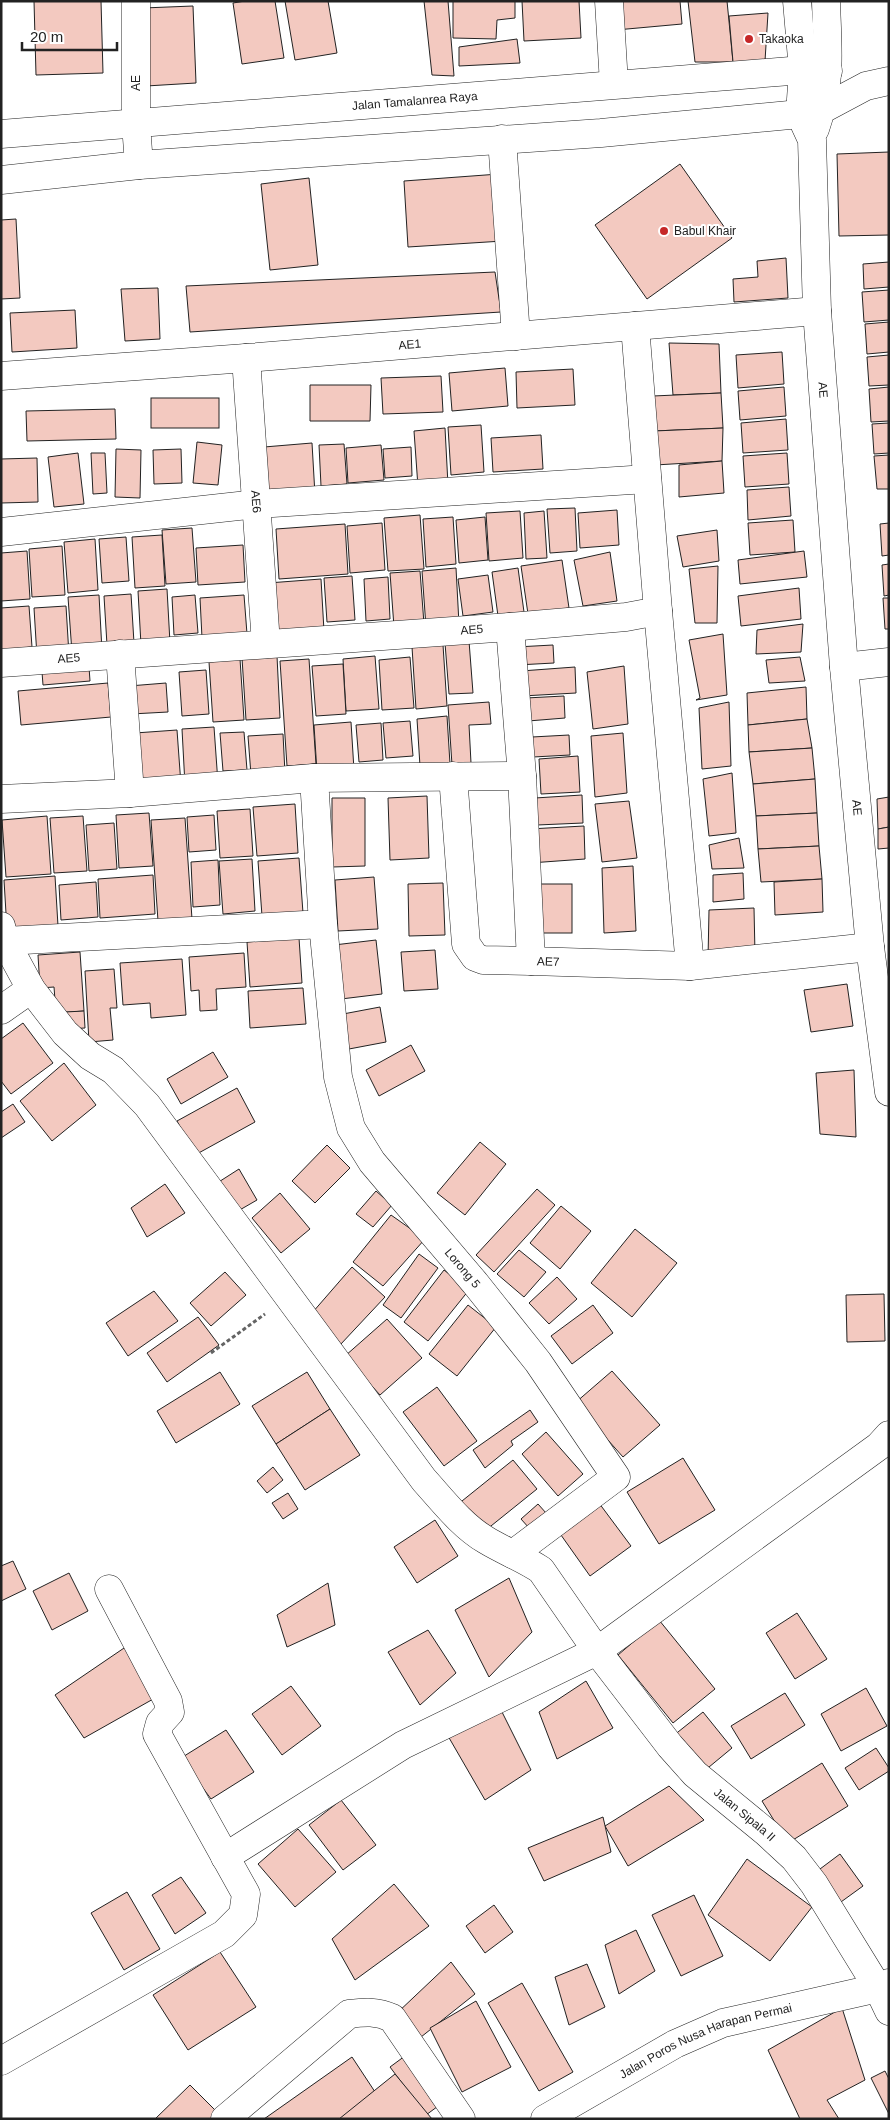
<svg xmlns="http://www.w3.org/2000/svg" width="890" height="2120" viewBox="0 0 890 2120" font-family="Helvetica,sans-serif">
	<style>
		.building { fill: #f3c9c0; stroke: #222 }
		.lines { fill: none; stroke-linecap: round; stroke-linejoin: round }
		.minor-casing { stroke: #222; stroke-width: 29 }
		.major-casing { stroke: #222; stroke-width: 29 }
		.path { stroke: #646464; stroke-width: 3; stroke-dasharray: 4 2.5; stroke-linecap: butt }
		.minor { stroke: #fff; stroke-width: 28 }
		.major { stroke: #fff; stroke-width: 28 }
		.poi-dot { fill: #c62828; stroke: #fff; stroke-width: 2 }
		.labels { text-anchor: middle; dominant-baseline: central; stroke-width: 4; stroke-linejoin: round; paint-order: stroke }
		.poi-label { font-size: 12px; fill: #222; stroke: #fff; text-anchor: start }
		.street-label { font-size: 12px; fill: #222; stroke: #fff }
	</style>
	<rect width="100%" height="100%" fill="#fff"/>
	<g class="building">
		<path d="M34,1H101L103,73L36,75Z"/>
		<path d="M245,1H275L284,58L242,64L233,3Z"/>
		<path d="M285,1H328L337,53L295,60Z"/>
		<path d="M424,1H448L454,76L432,75Z"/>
		<path d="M453,1H515V18L497,20L496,39L453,38Z"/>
		<path d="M522,1H579L581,38L524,41Z"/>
		<path d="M613,1H680L682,24L616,30Z"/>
		<path d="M688,1H727L733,62H695Z"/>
		<path d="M193,6L196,83L146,86L143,8Z"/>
		<path d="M768,13L765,61L733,62L729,16Z"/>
		<path d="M517,39L520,63L459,66V47Z"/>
		<path d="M889,152V235L839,236L837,154Z"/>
		<path d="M680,164L732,238L647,299L595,225Z"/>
		<path d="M499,174L503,241L408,247L404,181Z"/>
		<path d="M309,178L318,265L270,270L261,184Z"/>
		<path d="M16,219L20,298L1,299V220Z"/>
		<path d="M786,258L788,298L734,302L733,279L758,277L757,261Z"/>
		<path d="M889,262V287L864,289L863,264Z"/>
		<path d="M495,272L501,312L190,332L186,286Z"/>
		<path d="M158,288L160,339L125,341L121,289Z"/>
		<path d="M889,290V320L864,322L862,292Z"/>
		<path d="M75,310L77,348L12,352L10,313Z"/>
		<path d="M889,322V352L867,354L865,324Z"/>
		<path d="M669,343L719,344L721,393L673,395Z"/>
		<path d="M782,352L784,384L738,388L736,355Z"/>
		<path d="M889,355V385L869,386L867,357Z"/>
		<path d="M505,368L508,406L452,411L449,373Z"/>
		<path d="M573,369L575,405L517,408L516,372Z"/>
		<path d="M441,376L443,412L383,414L381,378Z"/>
		<path d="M310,385H371L370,421H310Z"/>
		<path d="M784,387L786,416L740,420L738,391Z"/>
		<path d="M889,387V421L871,422L869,389Z"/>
		<path d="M721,393L723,428L654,431L653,396Z"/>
		<rect x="151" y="398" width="68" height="30"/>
		<path d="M115,409L116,439L27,441L26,411Z"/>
		<path d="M786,419L788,450L743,453L741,423Z"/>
		<path d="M889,423V453L874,454L872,424Z"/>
		<path d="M481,425L484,472L451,475L448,427Z"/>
		<path d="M445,428L448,485L418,487L414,431Z"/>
		<path d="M723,428L722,461L655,465L654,431Z"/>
		<path d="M541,435L543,469L493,472L491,438Z"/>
		<path d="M197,442L222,445L218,485L193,483Z"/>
		<path d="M312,443L315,495L267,498L264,447Z"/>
		<path d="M344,444L347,484L321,486L319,445Z"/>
		<path d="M381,445L384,480L348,483L346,448Z"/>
		<path d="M411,447L412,476L385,478L383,449Z"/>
		<path d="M116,449L141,450L140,498L115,497Z"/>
		<path d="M181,449L182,483L154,484L153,450Z"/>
		<path d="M78,453L84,504L54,507L48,457Z"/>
		<path d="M91,453H105L107,493L93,494Z"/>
		<path d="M787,453L789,484L745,487L743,456Z"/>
		<path d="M889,455V489H877L874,456Z"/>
		<path d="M37,458L38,502L1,503V459Z"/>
		<path d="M722,461L724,493L679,497V465Z"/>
		<path d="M789,487L791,516L748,520L747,490Z"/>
		<path d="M575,508L577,551L550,553L547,509Z"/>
		<path d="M617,510L619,545L580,548L578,513Z"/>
		<path d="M520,511L523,558L489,561L486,513Z"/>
		<path d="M544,511L547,558L526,559L524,513Z"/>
		<path d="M420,515L424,569L388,571L384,518Z"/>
		<path d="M453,517L456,564L426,567L423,519Z"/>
		<path d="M485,517L488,560L459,563L456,520Z"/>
		<path d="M793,520L795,552L750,555L748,523Z"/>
		<path d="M382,523L385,570L350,573L347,526Z"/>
		<path d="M889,523V555L882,556L880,524Z"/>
		<path d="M345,524L348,574L279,579L276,529Z"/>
		<path d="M192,528L196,582L166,584L162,530Z"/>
		<path d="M717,530L719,561L683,567L677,536Z"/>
		<path d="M162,535L165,586L135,588L132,537Z"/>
		<path d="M126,537L129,581L102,583L99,539Z"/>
		<path d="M95,539L98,590L68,593L64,542Z"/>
		<path d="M243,545L245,582L198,585L196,548Z"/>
		<path d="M62,546L65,595L32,597L29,549Z"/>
		<path d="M27,551L30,599L1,601V553Z"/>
		<path d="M804,551L807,577L740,584L738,560Z"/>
		<path d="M610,552L617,601L583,606L574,560Z"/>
		<path d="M562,560L569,608L528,614L521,566Z"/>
		<path d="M889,564V595L884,596L882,565Z"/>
		<path d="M718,566L717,623H695L689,569Z"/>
		<path d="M456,568L459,624L426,627L422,571Z"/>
		<path d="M518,568L524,612L498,616L492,572Z"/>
		<path d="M420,571L424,624L394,627L390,573Z"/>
		<path d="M488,575L493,612L463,616L458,579Z"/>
		<path d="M352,576L355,620L327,622L324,578Z"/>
		<path d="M388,577L390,619L366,621L364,579Z"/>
		<path d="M321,579L324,631L271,635L268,583Z"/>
		<path d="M799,588L801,619L741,626L738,596Z"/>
		<path d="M167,589L170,643L141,645L138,591Z"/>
		<path d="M131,594L134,643L107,645L104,596Z"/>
		<path d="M99,595L102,651L72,653L68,597Z"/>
		<path d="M195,595L198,633L174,635L172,597Z"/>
		<path d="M244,595L247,634L202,638L200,598Z"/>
		<path d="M883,598H889V629H885Z"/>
		<path d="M29,606L32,647L1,650V608Z"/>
		<path d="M66,606L69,655L37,657L34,608Z"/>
		<path d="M803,624L801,652L756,654L757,630Z"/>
		<path d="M723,634L727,695L696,700L700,698L689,640Z"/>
		<path d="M469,641L473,693L449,694L445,643Z"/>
		<path d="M443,645L447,706L416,709L412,647Z"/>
		<path d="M553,645L554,663L517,665L516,647Z"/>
		<path d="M277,656L280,718L246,720L242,658Z"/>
		<path d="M375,656L379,709L346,711L343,659Z"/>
		<path d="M410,657L414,708L382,710L379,660Z"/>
		<path d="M800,657L805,681L769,683L766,660Z"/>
		<path d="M240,659L244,720L213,722L209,662Z"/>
		<path d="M309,659L316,764L287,766L280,661Z"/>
		<path d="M343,664L346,714L316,716L312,666Z"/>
		<path d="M624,666L628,724L593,729L587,672Z"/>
		<path d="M89,667L90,681L43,685L42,672Z"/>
		<path d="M575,667L576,693L522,696L521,671Z"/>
		<path d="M206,670L209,714L182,716L179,672Z"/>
		<path d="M108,683L111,717L21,725L18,691Z"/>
		<path d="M166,683L168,712L131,714L129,686Z"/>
		<path d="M806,687L807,719L748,725L747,693Z"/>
		<path d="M564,696L565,718L528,721L526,698Z"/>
		<path d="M489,702L491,724L469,725L471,763L452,765L448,705Z"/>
		<path d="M729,702L731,766L702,769L699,708Z"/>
		<path d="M447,716L450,764L420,766L417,719Z"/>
		<path d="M807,719L812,748L749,752L748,725Z"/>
		<path d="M410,721L413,756L386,758L383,723Z"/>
		<path d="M351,722L354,770L317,772L314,725Z"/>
		<path d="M381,723L383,760L359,762L356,725Z"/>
		<path d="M214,727L218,783L185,785L182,729Z"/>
		<path d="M177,730L181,785L138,788L135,733Z"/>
		<path d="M244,732L247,770L223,771L220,733Z"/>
		<path d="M623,733L627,793L595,797L591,736Z"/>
		<path d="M283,734L285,773L251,775L248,736Z"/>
		<path d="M569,735L570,755L533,757L532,737Z"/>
		<path d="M812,748L815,779L753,784L749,752Z"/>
		<path d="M578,756L580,792L541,794L539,759Z"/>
		<path d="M732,773L736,833L709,836L703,779Z"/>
		<path d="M815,779L817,813L756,816L753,784Z"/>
		<path d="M582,795L583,823L537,825L535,798Z"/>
		<path d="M427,796L429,858L390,860L388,798Z"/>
		<path d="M889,797V827L878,829L877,799Z"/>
		<path d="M332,798H365V866L332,867Z"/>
		<path d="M629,801L637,858L602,862L595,804Z"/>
		<path d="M295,804L298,853L257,856L253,807Z"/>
		<path d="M250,809L253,856L220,858L217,811Z"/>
		<path d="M149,813L153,866L119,868L116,815Z"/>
		<path d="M817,813L819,846L758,849L756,816Z"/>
		<path d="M214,815L216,850L189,852L187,817Z"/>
		<path d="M47,816L51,874L6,877L2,820Z"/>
		<path d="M83,816L87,871L54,873L50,818Z"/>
		<path d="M185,818L192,919L158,921L151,820Z"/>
		<path d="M114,823L117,869L89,871L86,825Z"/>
		<path d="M584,826L585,859L530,863L529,829Z"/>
		<path d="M889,827V848L878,849V829Z"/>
		<path d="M739,838L744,868L712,869L709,845Z"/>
		<path d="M819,846L822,879L761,882L758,849Z"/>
		<path d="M299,858L303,913L262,916L258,861Z"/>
		<path d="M252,859L255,911L223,914L219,861Z"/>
		<path d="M218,860L220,905L193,907L191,862Z"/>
		<path d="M633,866L636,931L604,933L602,868Z"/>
		<path d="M743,873L744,899L713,902V875Z"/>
		<path d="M153,875L155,914L100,918L98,879Z"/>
		<path d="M55,876L58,926L7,930L4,880Z"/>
		<path d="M374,877L378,929L338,931L335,880Z"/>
		<path d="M822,879L823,912L775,915L774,882Z"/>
		<path d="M96,882L98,917L61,920L59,885Z"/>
		<path d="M443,883L445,935L409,936L408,884Z"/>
		<rect x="539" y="884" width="33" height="49"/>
		<path d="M754,908L755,954L708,959L709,910Z"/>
		<path d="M299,938L302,983L250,987L247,942Z"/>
		<path d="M376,940L382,994L341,999L334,945Z"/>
		<path d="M435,950L438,989L404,991L401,952Z"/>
		<path d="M80,952L84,1011L56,1013L54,987L40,988L38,955Z"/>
		<path d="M244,953L246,987L216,989L217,1010L200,1011L199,990L191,991L189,957Z"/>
		<path d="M182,959L186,1015L151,1018L150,1003L123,1005L120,963Z"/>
		<path d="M114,969L117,1008H110L113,1040L89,1042L85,971Z"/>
		<path d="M847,984L853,1026L811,1032L804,990Z"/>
		<path d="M303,988L306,1024L250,1028L248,991Z"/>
		<path d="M380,1007L386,1042L349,1049L343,1014Z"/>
		<path d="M84,1011L85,1028L66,1029L65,1012Z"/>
		<path d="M23,1023L53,1063L11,1094L1,1081V1039Z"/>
		<path d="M411,1045L425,1071L379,1096L366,1070Z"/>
		<path d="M213,1052L228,1077L181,1104L167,1079Z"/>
		<path d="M64,1063L96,1105L52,1141L20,1101Z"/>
		<path d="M854,1070L856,1137L820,1134L816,1073Z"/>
		<path d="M237,1088L255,1122L195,1155L177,1121Z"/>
		<path d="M13,1104L25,1122L1,1138V1112Z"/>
		<path d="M480,1142L506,1164L465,1215L437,1193Z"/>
		<path d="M327,1145L350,1168L315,1203L292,1181Z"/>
		<path d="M239,1169L257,1200L231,1215L214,1185Z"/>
		<path d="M165,1184L185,1213L147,1237L131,1208Z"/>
		<path d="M537,1189L555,1205L494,1272L476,1255Z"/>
		<path d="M376,1191L392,1205L373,1227L356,1214Z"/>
		<path d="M280,1193L310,1229L281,1253L252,1218Z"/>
		<path d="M561,1206L591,1231L560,1269L530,1243Z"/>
		<path d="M391,1215L425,1239L383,1286L353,1262Z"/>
		<path d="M635,1229L677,1263L632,1317L591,1283Z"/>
		<path d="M519,1250L546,1272L524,1297L497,1274Z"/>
		<path d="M419,1254L438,1268L401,1318L383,1305Z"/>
		<path d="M352,1267L385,1297L340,1345L312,1313Z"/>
		<path d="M444,1270L469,1290L428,1341L404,1322Z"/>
		<path d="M225,1272L246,1295L211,1326L190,1303Z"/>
		<path d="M557,1277L577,1299L549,1324L529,1303Z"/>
		<path d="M154,1291L178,1321L128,1356L106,1323Z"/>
		<path d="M884,1294L885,1341L847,1342L846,1295Z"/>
		<path d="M468,1305L496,1327L457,1376L429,1354Z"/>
		<path d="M593,1305L613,1333L572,1364L551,1336Z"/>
		<path d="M198,1317L219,1345L167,1382L147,1353Z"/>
		<path d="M387,1319L422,1358L380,1395L345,1356Z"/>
		<path d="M612,1371L660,1425L623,1457L575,1403Z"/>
		<path d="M220,1372L240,1404L176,1443L157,1411Z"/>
		<path d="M307,1372L330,1409L276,1444L252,1406Z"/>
		<path d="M437,1387L477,1441L444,1466L403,1412Z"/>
		<path d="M330,1409L360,1455L305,1490L276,1444Z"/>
		<path d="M530,1410L538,1422L511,1441L513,1445L485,1468L473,1450Z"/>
		<path d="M546,1432L583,1474L558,1496L522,1454Z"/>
		<path d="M683,1458L715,1510L659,1544L627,1492Z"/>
		<path d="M513,1460L537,1489L481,1534L457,1505Z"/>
		<path d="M273,1467L283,1480L267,1493L257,1481Z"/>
		<path d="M288,1493L298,1509L283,1519L272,1503Z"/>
		<path d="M596,1499L631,1546L590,1576L556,1528Z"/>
		<path d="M538,1504L555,1523L538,1538L521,1519Z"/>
		<path d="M435,1520L458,1556L417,1583L394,1547Z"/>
		<path d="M13,1561L26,1589L1,1601V1566Z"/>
		<path d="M69,1573L88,1611L52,1630L33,1591Z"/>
		<path d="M509,1578L532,1632L489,1677L455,1610Z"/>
		<path d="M328,1583L335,1625L287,1647L277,1615Z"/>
		<path d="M797,1613L827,1659L795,1679L766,1633Z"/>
		<path d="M659,1620L715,1689L673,1723L618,1655Z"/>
		<path d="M428,1630L456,1673L420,1705L388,1652Z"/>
		<path d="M127,1646L155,1698L84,1738L55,1695Z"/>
		<path d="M586,1681L613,1728L557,1759L539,1712Z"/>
		<path d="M291,1686L321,1726L282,1755L252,1714Z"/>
		<path d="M866,1688L887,1726L841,1751L821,1714Z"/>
		<path d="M785,1693L805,1725L751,1759L731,1726Z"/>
		<path d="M497,1702L531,1770L485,1800L448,1736Z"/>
		<path d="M703,1712L732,1748L703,1772L673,1736Z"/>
		<path d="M226,1730L254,1772L211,1799L181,1758Z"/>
		<path d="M876,1748L889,1768V1771L859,1790L845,1768Z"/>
		<path d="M822,1763L848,1806L788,1843L762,1801Z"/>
		<path d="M669,1786L704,1820L628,1866L605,1826Z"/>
		<path d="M341,1800L376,1845L343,1870L309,1825Z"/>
		<path d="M603,1817L611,1852L544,1881L528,1848Z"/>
		<path d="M298,1829L336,1872L295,1907L258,1864Z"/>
		<path d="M840,1854L863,1886L834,1907L812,1875Z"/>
		<path d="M747,1859L812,1907L770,1961L708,1915Z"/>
		<path d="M181,1877L206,1913L175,1934L152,1895Z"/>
		<path d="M394,1884L429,1926L355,1980L332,1939Z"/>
		<path d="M127,1892L160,1949L124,1970L91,1913Z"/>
		<path d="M694,1895L723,1956L681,1976L652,1915Z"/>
		<path d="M494,1905L513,1932L485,1953L466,1926Z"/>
		<path d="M636,1930L655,1971L619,1994L605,1945Z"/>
		<path d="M220,1952L256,2007L188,2050L153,1995Z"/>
		<path d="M451,1962L475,1994L411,2045L396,2014Z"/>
		<path d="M587,1964L605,2007L569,2025L555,1977Z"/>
		<path d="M522,1983L573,2072L539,2091L488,2003Z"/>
		<path d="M476,2001L511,2067L462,2092L430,2028Z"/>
		<path d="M842,2008L865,2080L827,2100L839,2119H800L768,2050Z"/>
		<path d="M409,2053L445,2101L426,2115L390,2067Z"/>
		<path d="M352,2057L381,2101L354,2119H264Z"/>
		<path d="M885,2071L889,2079V2114L871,2078Z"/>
		<path d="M395,2074L432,2119H339Z"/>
		<path d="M190,2085L219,2114L214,2119H155Z"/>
	</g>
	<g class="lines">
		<defs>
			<g id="minor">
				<path d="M136,1V124L139,165"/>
				<path d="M609,1L614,84"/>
				<path id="s1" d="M800,114L812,140L817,311L844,667L870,947L889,1092"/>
				<path d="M815,129L821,110L866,86L889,81"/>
				<path d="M502,139L516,336"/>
				<path id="s2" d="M246,358L266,644"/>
				<path id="s3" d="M1,376L246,358L817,311"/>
				<path d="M1,532L257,504L647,479"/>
				<path d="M658,611L690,966"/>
				<path id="s4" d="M510,627L522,776L531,961L690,966L870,947"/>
				<path d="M120,654L130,793"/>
				<path id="s5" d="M1,663L510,627L626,617L658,611L635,326"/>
				<path d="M844,667L889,662"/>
				<path d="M453,776L466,944L475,957L483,960L531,961"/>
				<path d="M1,799L130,793L314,778L522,776"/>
				<path id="s6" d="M323,924L338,1077L351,1128L372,1162L475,1283L538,1362L616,1477L513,1554"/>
				<path id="s7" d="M1,926L5,941L31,989L65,1033L90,1056L113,1070L147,1105L424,1480C443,1501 462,1526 486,1540C504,1551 523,1558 541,1570L597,1651L670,1746L695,1774L767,1833L794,1858L814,1884L878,1988L889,2011"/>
				<path d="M5,941L323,924L314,778"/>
				<path d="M1,1010L31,989"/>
				<path d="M225,1857L403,1745L597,1651L879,1446L889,1435"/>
				<path d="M1,2061L224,1934L243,1915L246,1894L157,1734L160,1723L170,1712L168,1701L109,1589"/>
				<path d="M225,2119L349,2014C365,2012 377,2011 392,2018L461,2119"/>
				<path id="s8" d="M545,2119L675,2044L723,2023L878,1988L889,1983"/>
			</g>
			<g id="major">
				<path d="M797,1L803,70L800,114"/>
				<path id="s9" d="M1,134L803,70L828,71"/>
				<path d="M1,180L139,165L601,133L800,114L821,110C831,74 827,38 826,1"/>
			</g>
		</defs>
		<use href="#minor" class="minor-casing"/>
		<use href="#major" class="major-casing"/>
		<path class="path" d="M211,1353L265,1314"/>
		<use href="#minor" class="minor"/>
		<use href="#major" class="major"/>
	</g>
	<g class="poi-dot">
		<circle cx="749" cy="39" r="5"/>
		<circle cx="664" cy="231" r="5"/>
	</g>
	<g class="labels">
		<g class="poi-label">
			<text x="759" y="39">Takaoka</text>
			<text x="674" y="231">Babul Khair</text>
		</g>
		<g class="street-label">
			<text transform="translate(136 83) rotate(-90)">AE</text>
			<text stroke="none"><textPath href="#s9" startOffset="415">Jalan Tamalanrea Raya</textPath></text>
			<text stroke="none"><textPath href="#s3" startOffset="410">AE1</textPath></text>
			<text stroke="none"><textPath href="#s1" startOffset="279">AE</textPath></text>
			<text stroke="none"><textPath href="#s2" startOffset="144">AE6</textPath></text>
			<text stroke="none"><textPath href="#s5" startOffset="472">AE5</textPath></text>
			<text stroke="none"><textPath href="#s5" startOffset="68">AE5</textPath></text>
			<text stroke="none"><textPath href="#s1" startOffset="698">AE</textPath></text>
			<text stroke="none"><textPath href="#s4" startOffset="352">AE7</textPath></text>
			<text stroke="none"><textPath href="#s6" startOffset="386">Lorong 5</textPath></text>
			<text stroke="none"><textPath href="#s7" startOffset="1171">Jalan Sipala II</textPath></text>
			<text stroke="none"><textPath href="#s8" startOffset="180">Jalan Poros Nusa Harapan Permai</textPath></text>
		</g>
	</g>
	<rect width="890" height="2120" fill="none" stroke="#222222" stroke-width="5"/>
	<path d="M22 42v8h95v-8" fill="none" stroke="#222222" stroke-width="2.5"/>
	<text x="30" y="42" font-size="15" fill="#222222" stroke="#ffffff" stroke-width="4" paint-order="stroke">20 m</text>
</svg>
